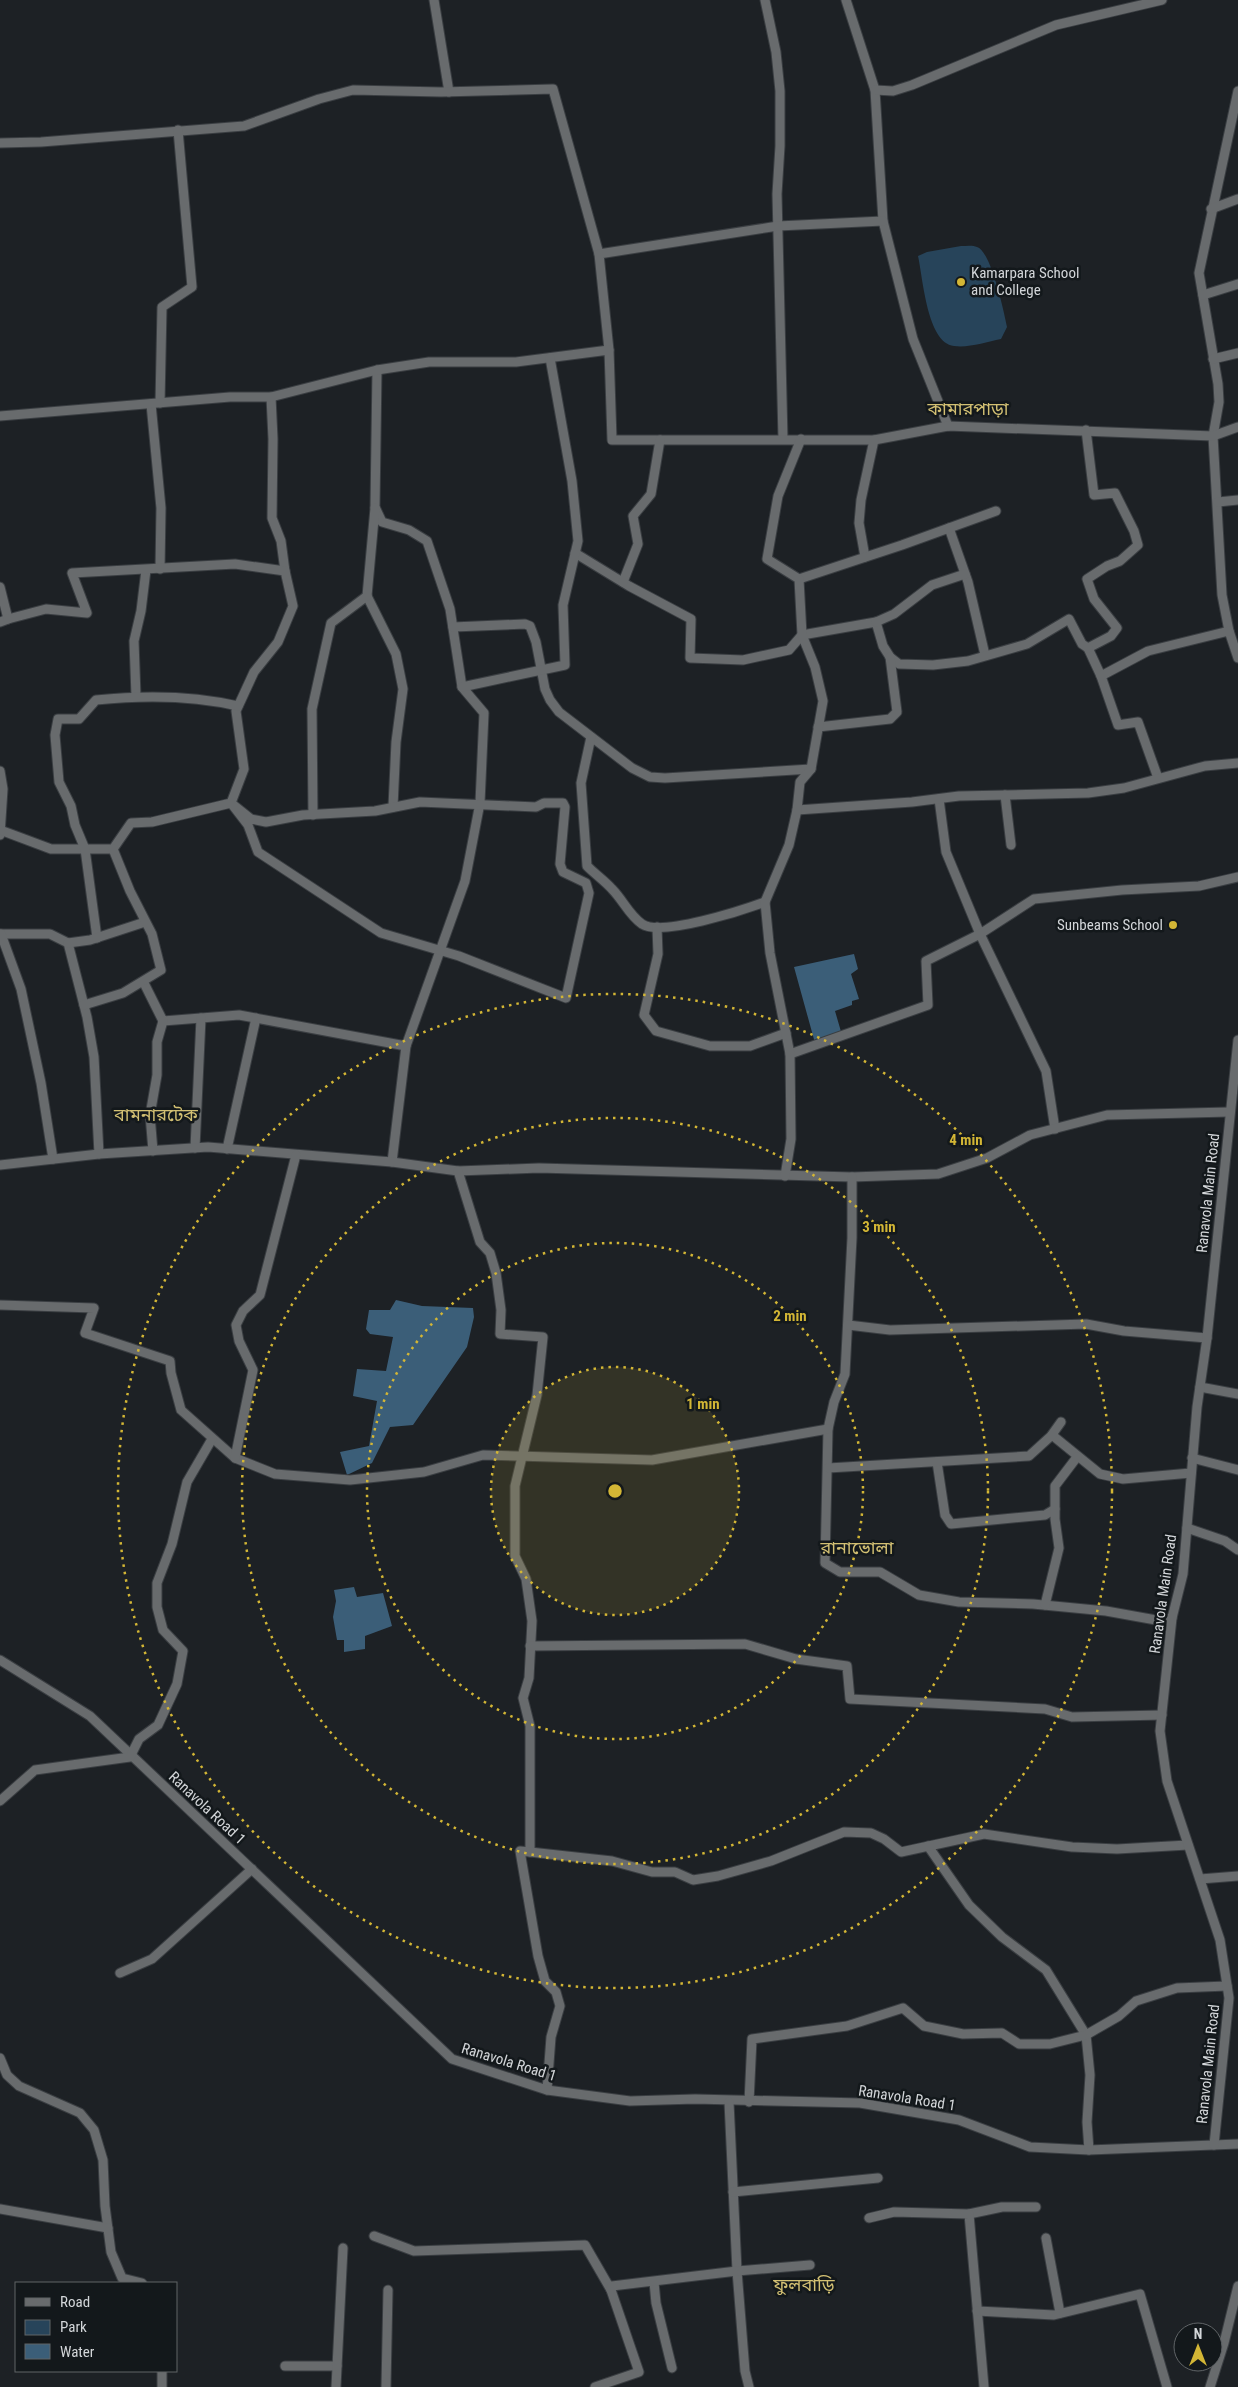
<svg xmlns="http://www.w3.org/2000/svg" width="1238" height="2387" viewBox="0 0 1238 2387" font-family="'Roboto Condensed','Noto Sans Bengali',sans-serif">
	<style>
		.green { fill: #27445a }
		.water { fill: #3b5e78 }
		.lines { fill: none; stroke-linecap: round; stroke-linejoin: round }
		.street-casing { stroke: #3a3e42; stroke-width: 11 }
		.street { stroke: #686b6d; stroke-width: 9 }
		.ring { fill: none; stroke: #d3b635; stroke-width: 2.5; stroke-dasharray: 2.5 5 }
		.poi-dot { fill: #d3b635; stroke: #13181b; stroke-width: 2 }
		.labels { text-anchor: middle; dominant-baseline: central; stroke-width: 5; stroke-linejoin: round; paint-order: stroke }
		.poi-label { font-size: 15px; fill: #d3d6d9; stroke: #13181b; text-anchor: start }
		.street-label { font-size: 15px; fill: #d3d6d9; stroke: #13181b }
		.quarter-label { font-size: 18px; fill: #d3c073; stroke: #13181b }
		.centre { fill: #d3b635; stroke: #13181b; stroke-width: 2.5 }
		.ring-label { font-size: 15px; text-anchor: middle; font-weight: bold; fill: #d3b635; stroke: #13181b; stroke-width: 5; stroke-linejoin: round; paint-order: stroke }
	</style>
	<rect width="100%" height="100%" fill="#1d2125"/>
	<path class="green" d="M961,246C966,246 973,245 977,247C991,251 1004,312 1007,327L1001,339C986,342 969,348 954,346C927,343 923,278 918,256L927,252Z"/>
	<g class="water">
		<path d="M854,954L858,969L851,974L859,999L852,1001V1005L835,1011L842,1035L815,1043L794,967Z"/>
		<path d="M396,1300L422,1306L473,1308L474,1317L467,1347L413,1425L390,1427L372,1463L347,1475L340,1452L369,1446L377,1401L353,1396L357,1369L386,1371L393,1337L370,1334L366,1329L369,1310H390Z"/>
		<path d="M354,1587L357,1597L383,1593L392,1626L365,1636V1649L344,1652V1640H337L333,1617L336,1601L334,1590Z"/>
	</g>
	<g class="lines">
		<defs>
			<g id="street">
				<path d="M434,0L449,92"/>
				<path d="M765,0L776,52L780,91V146L777,194L783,439"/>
				<path d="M846,0L875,90L883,221L913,339L948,426"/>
				<path d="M875,90L893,91L912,85L1056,25L1162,0"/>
				<path d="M1238,91L1199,273L1218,384L1219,402L1213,436L1222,595L1229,631L1238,658"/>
				<path d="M0,143L41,142L244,126L319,99L353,90L441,92L553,89L599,254"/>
				<path d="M1211,209L1238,199"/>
				<path d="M1203,295L1238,284"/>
				<path d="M609,350L599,254L778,226L883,221"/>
				<path d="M1213,359L1238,353"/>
				<path d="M377,370L375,507L382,522L409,530L427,541L450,609L462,687L484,713L480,803L465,881L406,1046L392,1162"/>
				<path d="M271,397L273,439L272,518L281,541L285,571"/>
				<path d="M160,403L162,307L192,287L178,130"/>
				<path d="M151,404L161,508L160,569"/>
				<path d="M0,416L230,397H271L377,370L429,362H516L609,350L612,440H874L948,426L1213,436L1238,427"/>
				<path d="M1086,430L1094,495L1115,493L1134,531L1138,545L1120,561L1107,566L1087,579L1094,599L1117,628L1111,636L1088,648L1101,676"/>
				<path d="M1218,502L1238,500"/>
				<path d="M949,528L968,582L985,655"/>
				<path d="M575,553L629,586L691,619L690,658L743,660L789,650L802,635L876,622L883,646L890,657L899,664L933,665L968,661L1027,644L1069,619L1082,644L1088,648"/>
				<path d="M865,557L859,523L861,500L874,440"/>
				<path d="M799,579L902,545L996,511"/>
				<path d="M623,582L638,544L633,516L651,494L660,440"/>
				<path d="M0,587L8,619L0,622"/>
				<path d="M367,596L396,654L403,689L396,742L393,807"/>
				<path d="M876,622L894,614L932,585L965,574"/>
				<path d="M453,627L525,624L530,626L536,642L545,689L550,700L559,712L632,768L650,777L665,778L811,769"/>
				<path d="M462,687L565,665L563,605L578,541L572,481L550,358"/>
				<path d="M136,696L134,641L141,611L146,570"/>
				<path d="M818,727L890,719L897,712L890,657"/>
				<path d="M591,737L581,783L587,866C595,874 605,881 612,889C623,900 629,915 642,924C661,937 743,910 765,902"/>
				<path d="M0,771L3,789L0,835"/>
				<path d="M1158,778L1138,722L1118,725L1101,676L1148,651L1229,631"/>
				<path d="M1005,795L1011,845"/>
				<path d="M939,799L946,852L980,934L1046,1071L1055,1129"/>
				<path d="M797,810L912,802L959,796L1088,793L1124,788L1205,766L1238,763"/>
				<path d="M313,815L312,709L331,623L367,596L375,508"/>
				<path d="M0,830L51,849H113L131,823L152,822L231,803L248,825L258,852L381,933L459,956L566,998L589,893L586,883L563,872L560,864L565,807L563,803H544L536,807L420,802L375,811L303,815L266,822L251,819L231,803L244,769L236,711L254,672L278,642L293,606L285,571L235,564L72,573L87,613L46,609L8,619"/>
				<path d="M657,927L658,954L644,1015L656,1031L710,1046H750L786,1033"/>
				<path d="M0,934H50L68,943L87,1017L94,1057L99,1154"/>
				<path d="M1,934L21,989L41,1083L53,1159"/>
				<path d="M97,938L85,849L75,825L71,806L59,782L55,735L58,719H79L96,700C144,695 191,695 238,706"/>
				<path d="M68,943L90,940L145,922"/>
				<path d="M145,985L163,1021L239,1015L406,1046"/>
				<path d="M84,1005L123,993L161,970L152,934L130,891L113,849"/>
				<path d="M790,1054L928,1005L926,961L980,934L1034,899L1122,890L1199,886L1238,877"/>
				<path d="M195,1148L201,1018"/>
				<path d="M227,1149L256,1018"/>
				<path d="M153,1151L150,1115L157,1075V1042L163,1021"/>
				<path d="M0,1165L99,1154L208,1147L392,1162L458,1171L539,1168L852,1177L938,1174L987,1158L1030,1135L1107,1115L1229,1112"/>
				<path d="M458,1171L480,1242L490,1253L496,1273L501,1310L500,1334L543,1337L537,1395L515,1486V1556L526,1579L532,1621L529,1678L523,1698L530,1726V1852L520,1851L538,1956L545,1981L556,1992L560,2006L551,2037L547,2090"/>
				<path d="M785,1176L791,1139L790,1054L770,953L765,902L789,845L797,810L800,782L811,769L823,701L815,667L802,635L799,579L767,559L778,496L801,439"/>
				<path d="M852,1177V1238L845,1374L834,1402L828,1429L825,1563L840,1572H880L919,1595L959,1602L1033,1604L1106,1611L1156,1620L1172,1618"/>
				<path d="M0,1305L94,1308L85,1333L170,1361L171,1373L181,1410L235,1458L275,1474L350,1480L424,1472L483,1455L652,1460L828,1429"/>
				<path d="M848,1325L890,1330L1086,1324L1124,1331L1207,1338"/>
				<path d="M1200,1387L1238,1394"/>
				<path d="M1052,1435L1100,1474L1123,1479L1191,1473"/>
				<path d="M235,1458L253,1370L239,1341L236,1325L243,1311L260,1295L296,1155"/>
				<path d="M1192,1458L1238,1470"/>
				<path d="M937,1462L945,1515L951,1524L1045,1515L1055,1509"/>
				<path d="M828,1468L1029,1456L1051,1436L1061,1422"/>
				<path d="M1187,1528L1225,1541L1238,1550"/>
				<path d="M1045,1605L1059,1548L1055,1519V1486L1077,1457"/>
				<path d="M530,1646L745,1644L796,1659L847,1666L850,1699L1045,1709L1072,1717L1162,1715"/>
				<path d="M0,1660L90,1716L452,2059L547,2090L630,2101L695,2099L860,2103L959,2120L1030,2147L1089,2150L1238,2144"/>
				<path d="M0,1801L35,1770L130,1757L139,1739L158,1725L177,1684L183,1651L163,1630L157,1607V1583L172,1544L187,1482L212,1439"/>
				<path d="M928,1846L969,1905L1002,1937L1046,1970L1086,2035L1090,2075L1087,2122L1089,2150"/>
				<path d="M530,1852L612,1861L652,1872H675L693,1880L718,1876L771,1861L844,1832L871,1833L884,1839L901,1852L984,1834L1072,1847L1117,1849L1188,1845"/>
				<path d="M1200,1879L1238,1876"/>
				<path d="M120,1973L152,1959L252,1869"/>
				<path d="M0,2058L7,2075L19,2086L80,2113L94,2130L103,2160L105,2206L111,2252L122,2278L142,2283"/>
				<path d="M729,2102L737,2271L745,2371L749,2387"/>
				<path d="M749,2102L752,2039L847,2026L903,2008L924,2026L963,2034L1002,2033L1019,2044H1050L1086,2035L1119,2016L1136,2001L1177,1988L1227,1986"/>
				<path d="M1214,2145L1229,1998L1220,1940L1167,1781L1160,1731L1172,1618L1183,1574L1197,1407L1207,1338L1238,1040"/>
				<path d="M733,2192L878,2178"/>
				<path d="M0,2209L108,2228"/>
				<path d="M969,2214L1002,2207H1036"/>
				<path d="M869,2218L894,2212L969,2214L984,2387"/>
				<path d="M374,2236L414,2251L585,2245L611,2290"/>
				<path d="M1046,2238L1060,2313"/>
				<path d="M654,2282L656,2303L672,2368"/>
				<path d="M977,2311L1054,2315L1140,2294L1167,2387"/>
				<path d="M285,2366H337"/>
				<path d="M162,2371V2387"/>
				<path d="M336,2387L343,2248"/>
				<path d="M386,2387L388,2290"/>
				<path d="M595,2387L639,2372L611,2290L612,2286L737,2271L810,2265"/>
				<path d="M1210,2387L1224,2343L1238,2286"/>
			</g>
		</defs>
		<use href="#street" class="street-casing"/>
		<use href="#street" class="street"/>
	</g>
	<circle cx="615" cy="1491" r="124" fill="#d3b635" fill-opacity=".12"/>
	<g class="ring">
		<circle cx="615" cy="1491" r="124"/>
		<circle cx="615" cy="1491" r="248"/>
		<circle cx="615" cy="1491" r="373"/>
		<circle cx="615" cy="1491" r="497"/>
	</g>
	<g class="poi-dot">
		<circle cx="961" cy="282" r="5"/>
		<circle cx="1173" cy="925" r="5"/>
	</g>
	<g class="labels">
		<g class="poi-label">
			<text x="971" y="273">Kamarpara School<tspan x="971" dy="17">and College</tspan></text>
			<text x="1163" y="925" text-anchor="end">Sunbeams School</text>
		</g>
		<g class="street-label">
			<text transform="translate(1208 1193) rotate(-84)">Ranavola Main Road</text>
			<text transform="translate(1163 1594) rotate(-82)">Ranavola Main Road</text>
			<text transform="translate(207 1808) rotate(43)">Ranavola Road 1</text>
			<text transform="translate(509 2062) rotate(17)">Ranavola Road 1</text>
			<text transform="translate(1208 2064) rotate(-84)">Ranavola Main Road</text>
			<text transform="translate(907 2098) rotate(9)">Ranavola Road 1</text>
		</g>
		<g class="quarter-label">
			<text x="968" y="408">কামারপাড়া</text>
			<text x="156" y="1114">বামনারটেক</text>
			<text x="857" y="1547">রানাভোলা</text>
			<text x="804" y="2284">ফুলবাড়ি</text>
		</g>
	</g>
	<circle cx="615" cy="1491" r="8" class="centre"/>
	<g class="ring-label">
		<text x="966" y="1145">4 min</text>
		<text x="879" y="1232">3 min</text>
		<text x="790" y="1321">2 min</text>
		<text x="703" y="1409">1 min</text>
	</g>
	<rect x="15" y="2282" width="162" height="90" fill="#13181b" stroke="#606467"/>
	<rect x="25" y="2298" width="25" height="8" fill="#686b6d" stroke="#606467"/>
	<text x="60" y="2307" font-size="15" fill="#d3d6d9">Road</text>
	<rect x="25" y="2320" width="25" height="15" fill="#27445a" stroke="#606467"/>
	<text x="60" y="2332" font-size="15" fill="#d3d6d9">Park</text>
	<rect x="25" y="2344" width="25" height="15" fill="#3b5e78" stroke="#606467"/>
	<text x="60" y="2357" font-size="15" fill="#d3d6d9">Water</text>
	<g transform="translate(1198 2347)"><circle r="24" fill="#13181b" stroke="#606467"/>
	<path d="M0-4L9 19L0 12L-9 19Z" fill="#d3b635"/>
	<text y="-8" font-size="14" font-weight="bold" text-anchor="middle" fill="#d3d6d9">N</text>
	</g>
</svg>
